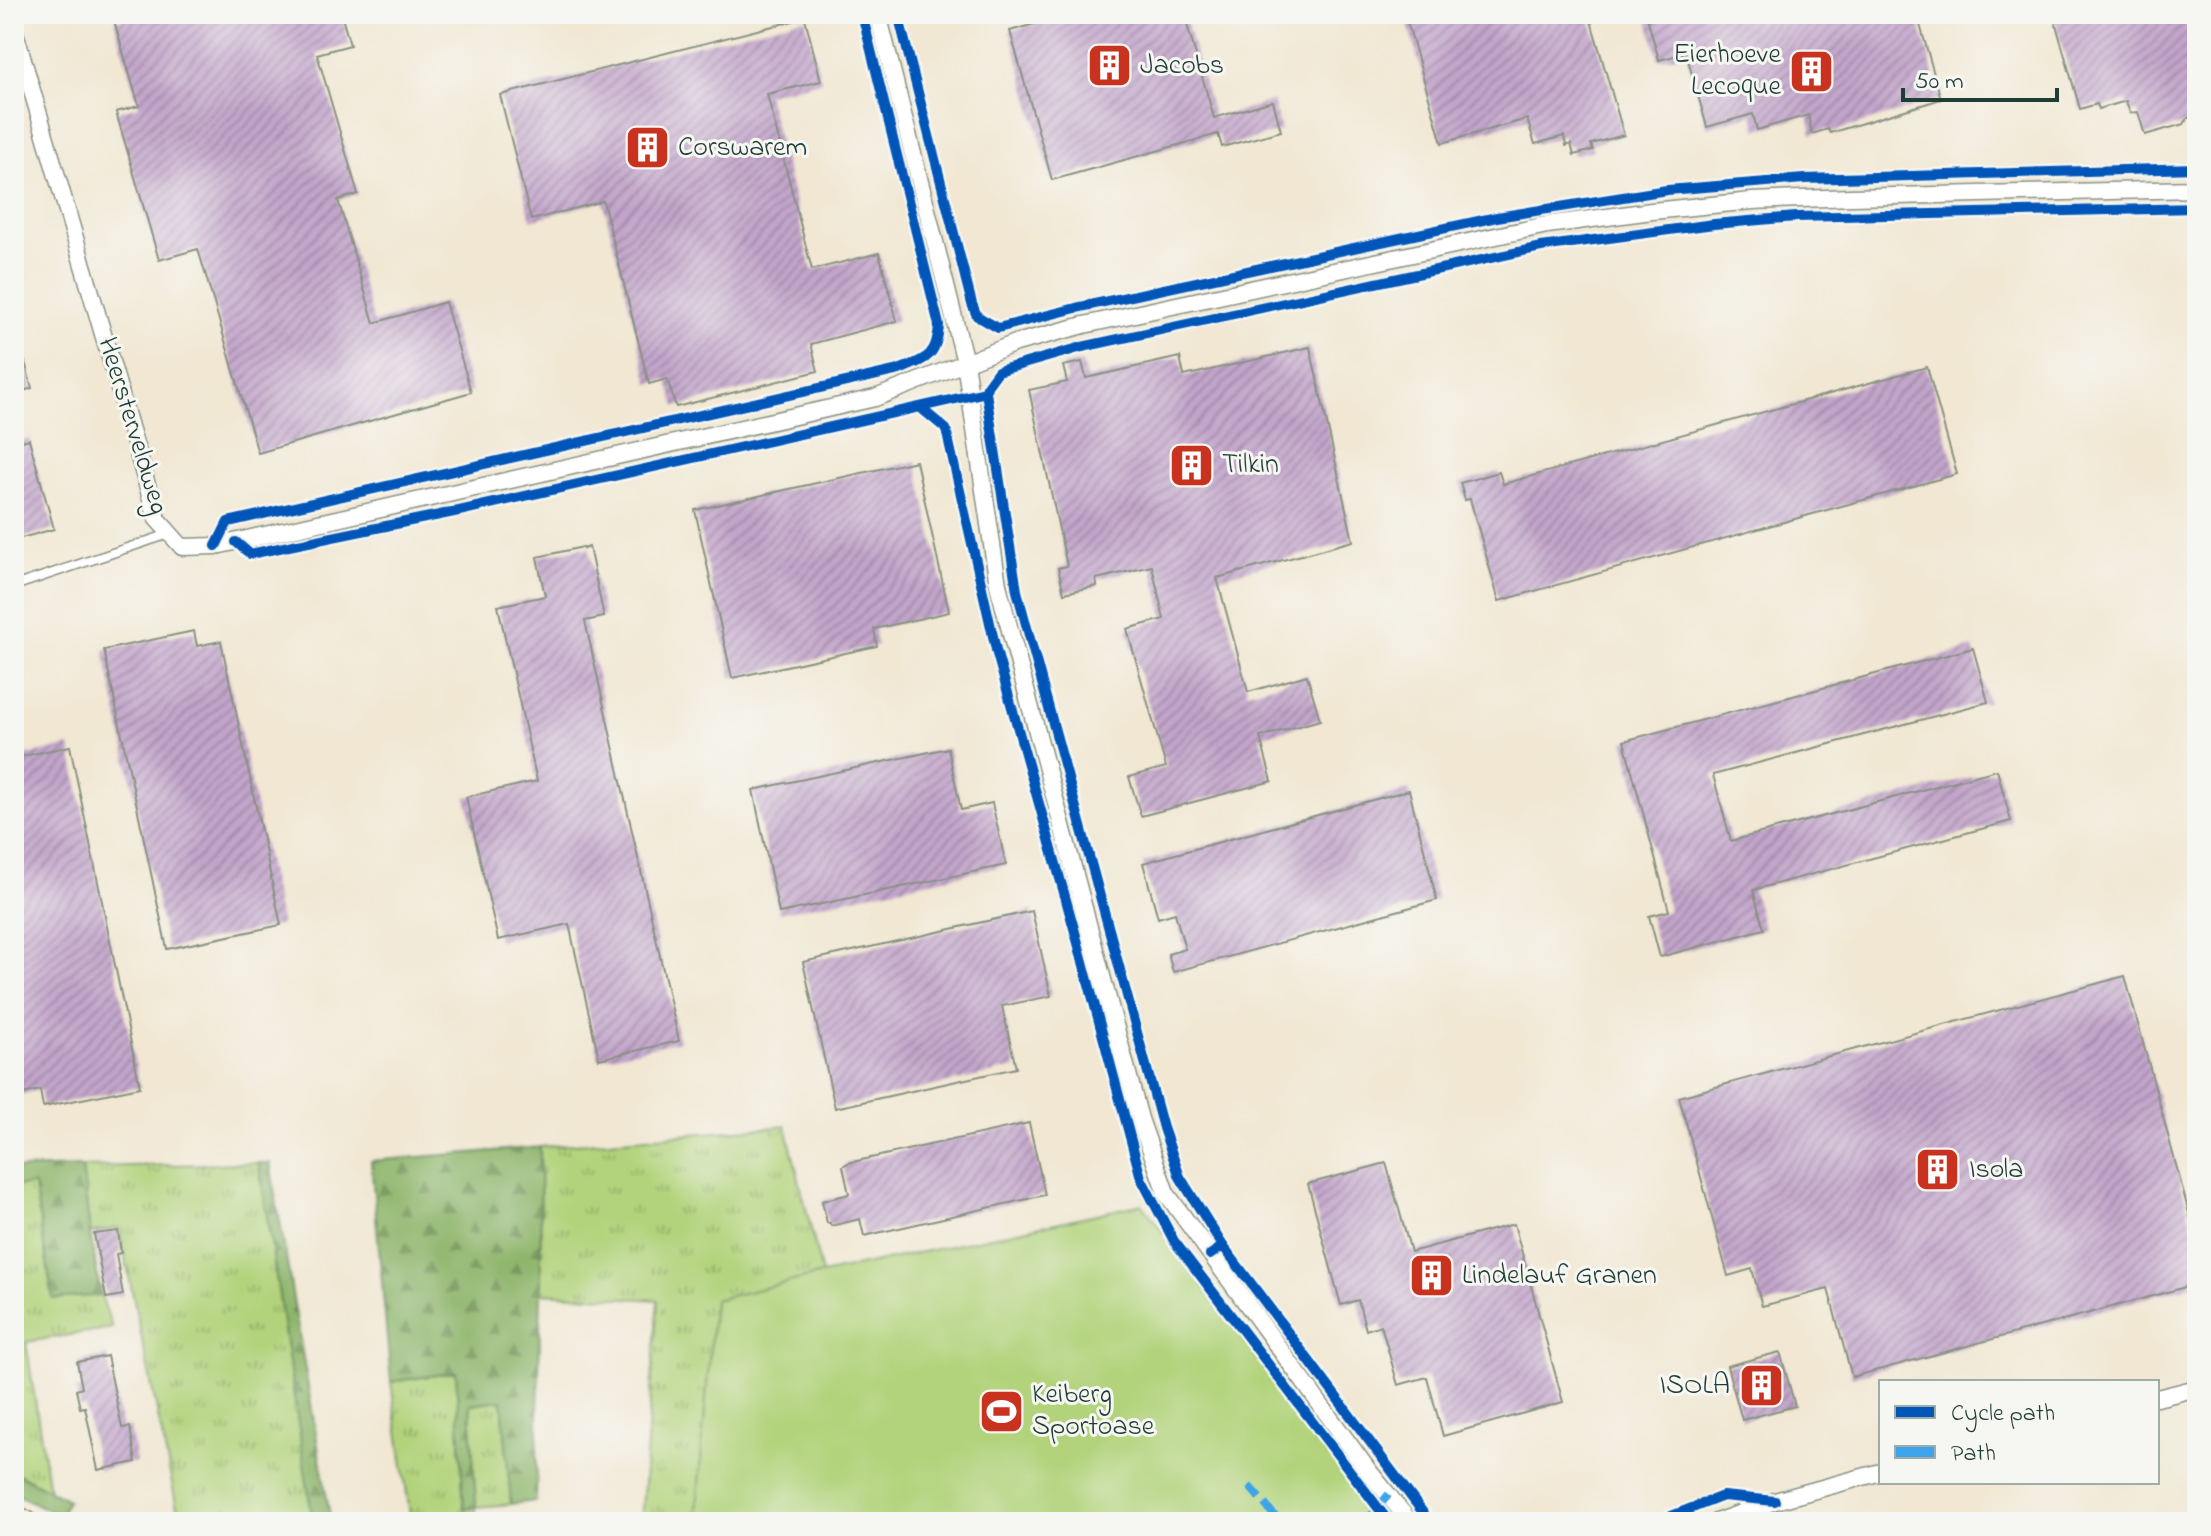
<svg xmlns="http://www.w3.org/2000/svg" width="2211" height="1536" viewBox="0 0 2211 1536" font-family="'Indie Flower',sans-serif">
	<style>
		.grass { fill: url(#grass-tufts); stroke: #688858; stroke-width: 2 }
		.forest { fill: url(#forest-firs); stroke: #567950; stroke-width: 2 }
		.garden { fill: #b2d37b; stroke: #688858; stroke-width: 2 }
		.building { fill: url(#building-hatch) }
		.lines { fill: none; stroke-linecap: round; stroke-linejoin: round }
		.service-casing { stroke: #889283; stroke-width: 11 }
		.minor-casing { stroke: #889283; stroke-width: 19 }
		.secondary-casing { stroke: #889283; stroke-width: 25 }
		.service { stroke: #fff; stroke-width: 8 }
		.minor { stroke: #fff; stroke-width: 16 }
		.secondary { stroke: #ffe4c6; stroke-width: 22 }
		.quiet { stroke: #3da4eb; stroke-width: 8; stroke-dasharray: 16 8; stroke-linecap: butt }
		.cycleway-casing { stroke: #f6f6f2; stroke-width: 15 }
		.cycleway { stroke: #0057b8; stroke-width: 10 }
		.labels { text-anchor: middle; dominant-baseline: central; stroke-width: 6; stroke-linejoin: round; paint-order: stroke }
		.poi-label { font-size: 28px; fill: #1f3d34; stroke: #f6f6f2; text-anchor: start }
		.street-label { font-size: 28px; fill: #1f3d34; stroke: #f6f6f2 }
	</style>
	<defs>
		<pattern id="grass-tufts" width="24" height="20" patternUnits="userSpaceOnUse" patternTransform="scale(2)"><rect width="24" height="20" fill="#b2d37b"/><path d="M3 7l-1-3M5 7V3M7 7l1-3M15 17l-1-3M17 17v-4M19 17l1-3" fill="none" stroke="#90ac66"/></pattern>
		<pattern id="forest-firs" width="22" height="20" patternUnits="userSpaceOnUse" patternTransform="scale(2)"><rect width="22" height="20" fill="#8db56b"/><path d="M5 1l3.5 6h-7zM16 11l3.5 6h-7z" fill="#739459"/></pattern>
		<pattern id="building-hatch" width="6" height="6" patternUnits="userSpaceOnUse" patternTransform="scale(2)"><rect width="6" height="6" fill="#c3a5cb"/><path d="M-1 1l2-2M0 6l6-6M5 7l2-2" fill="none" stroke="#9e88a6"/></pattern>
	</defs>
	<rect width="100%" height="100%" fill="#f6f6f2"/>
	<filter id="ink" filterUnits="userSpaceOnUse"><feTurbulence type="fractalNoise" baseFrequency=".0125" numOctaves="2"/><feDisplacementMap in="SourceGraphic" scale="16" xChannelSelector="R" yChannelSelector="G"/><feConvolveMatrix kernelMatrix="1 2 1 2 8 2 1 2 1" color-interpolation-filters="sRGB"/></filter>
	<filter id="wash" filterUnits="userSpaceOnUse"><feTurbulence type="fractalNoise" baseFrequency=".006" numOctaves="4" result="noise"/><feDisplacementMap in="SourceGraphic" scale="32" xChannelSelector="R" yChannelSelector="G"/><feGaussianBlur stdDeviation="1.8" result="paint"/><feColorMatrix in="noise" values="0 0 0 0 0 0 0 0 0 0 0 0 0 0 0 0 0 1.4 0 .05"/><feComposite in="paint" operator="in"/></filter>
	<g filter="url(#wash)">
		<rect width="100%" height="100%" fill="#f1e7d2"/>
		<g class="grass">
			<path d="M786,1126L822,1274L714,1300L696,1522H641L658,1300L541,1293L540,1147Z"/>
			<path d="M259,1163L313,1522H180L119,1228L90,1233L82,1167Z"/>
			<path d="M34,1184L53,1299L101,1295L112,1328L26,1342L49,1490L14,1472V1186Z"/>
			<path d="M456,1372L464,1509L476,1507L470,1404L503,1400L511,1504L476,1507V1522H411L391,1382Z"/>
		</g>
		<g class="forest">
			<path d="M540,1147L541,1293L536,1501L511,1504L502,1400L470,1404L476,1507L464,1509L456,1372L391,1382L371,1161Z"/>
			<path d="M259,1163H270L331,1522H313Z"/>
			<path d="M82,1167L90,1233L101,1295L53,1299L34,1185L14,1186V1169Z"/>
			<path d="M14,1472L68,1500L60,1516L14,1493Z"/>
		</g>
		<path class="garden" d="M1142,1204L1380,1522H696L714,1300L822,1274Z"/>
		<g id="blocks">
			<g class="building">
				<path d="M136,14H341L350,45L317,54L358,194L338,200L374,323L445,302L471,392L258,453L198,249L159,260L116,112L139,106L114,21Z"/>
				<path d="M1069,14H1184L1214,118L1273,101L1281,131L1222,147L1218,134L1052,180L1010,31Z"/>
				<path d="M1405,14H1589L1624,135L1591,144L1593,150L1574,155L1571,144L1566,146L1564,136L1535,144L1527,119L1442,143Z"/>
				<path d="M1646,14H1917L1941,99L1830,133L1828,129L1812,134L1808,115L1757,130L1753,114L1707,127L1686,53L1659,60Z"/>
				<path d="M2053,14H2197V116L2188,118L2184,124L2145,135L2138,112L2130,113L2126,101L2099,109L2097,104L2080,109Z"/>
				<path d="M805,18L821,81L767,94L812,270L879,253L897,321L811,344L818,371L676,407L667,379L649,384L603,201L531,220L500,95Z"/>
				<path d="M14,340H19L32,388L14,394Z"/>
				<path d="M1310,347L1353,541L1217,578L1248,692L1307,675L1320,720L1260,737L1272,781L1141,816L1129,777L1166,767L1127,629L1164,619L1152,566L1096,579L1097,586L1064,593L1058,568L1067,566L1029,390L1067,382L1063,366L1082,362L1086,378L1180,357L1184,376Z"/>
				<path d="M1927,367L1957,474L1499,601L1470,499L1465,500L1460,483L1499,472L1503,484Z"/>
				<path d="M29,439L54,529L14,540V443Z"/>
				<path d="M916,461L949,612L874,629L877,646L732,678L695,510Z"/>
				<path d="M583,547V549L589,547L604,617L585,621L679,1041L599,1059L569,924L498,940L466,797L537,781L498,606L545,596L537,557Z"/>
				<path d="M194,631L197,646L221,641L281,925L167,949L104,650Z"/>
				<path d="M1973,648L1988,702L1713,775L1731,841L1997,770L2011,821L1753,890L1764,929L1660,957L1649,916L1669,911L1624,741Z"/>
				<path d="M70,746L140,1087L43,1107L40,1090L14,1096V758Z"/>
				<path d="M948,748L961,810L992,803L1006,865L779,913L753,790Z"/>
				<path d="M1409,790L1437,900L1173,972L1168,954L1185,949L1175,913L1158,918L1143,863Z"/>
				<path d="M1032,911L1051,996L1002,1006L1016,1068L835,1108L803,962Z"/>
				<path d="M2125,976L2197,1243V1284L1852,1377L1828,1289L1762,1306L1752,1269L1728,1276L1679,1097Z"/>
				<path d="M1029,1123L1045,1195L864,1236L860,1219L831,1226L830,1223H827L822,1201L849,1194L843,1166L848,1163Z"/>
				<path d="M1386,1163L1411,1252L1514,1224L1563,1402L1443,1436L1427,1377L1398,1385L1381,1325L1366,1330L1358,1300L1341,1305L1308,1184Z"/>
				<path d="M118,1231L121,1253L116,1254L123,1295L106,1298L94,1234Z"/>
				<path d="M1780,1352L1795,1406L1742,1420L1727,1366Z"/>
				<path d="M107,1356L122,1428L130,1427L136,1462L98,1470L85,1407L80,1408L76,1390L82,1388L77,1362Z"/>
			</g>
		</g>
	</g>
	<g filter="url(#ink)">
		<use href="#blocks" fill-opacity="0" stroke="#889283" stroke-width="2"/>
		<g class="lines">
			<defs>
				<path id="service" d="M14,586L169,534"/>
				<g id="minor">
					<path d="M878,14L965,362L998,585L1140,1119L1166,1193L1368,1470L1410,1522"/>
					<path d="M14,29L157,519L182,547L216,546L875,398L1016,343L1084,325L1547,225L1652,211L1752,201L1851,197L2197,189"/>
					<path d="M2157,1398L2197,1388"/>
					<path d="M1716,1522L1775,1501L1881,1472"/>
				</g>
				<path id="secondary" d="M14,1516L26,1522"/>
			</defs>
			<use href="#service" class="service-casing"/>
			<use href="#minor" class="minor-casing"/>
			<use href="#secondary" class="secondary-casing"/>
			<use href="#service" class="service"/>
			<use href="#minor" class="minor"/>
			<use href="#secondary" class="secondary"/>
			<g class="quiet">
				<path d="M1249,1486L1280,1522"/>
				<path d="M1366,1522L1389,1494"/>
			</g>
			<defs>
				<g id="cycleway">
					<path d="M898,14L972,304L977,316L998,328L1076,308L1497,217L1667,190L1804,179L2197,168"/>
					<path d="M922,409L946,429L997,654L1075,932L1141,1178L1174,1241L1389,1522"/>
					<path d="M236,542L250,554L459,511L986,392"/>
					<path d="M216,546L228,522L899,370C926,359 937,357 939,325L862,14"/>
					<path d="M1223,1246L1430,1522"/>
					<path d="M1210,1255L1223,1246L1180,1177L1163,1128L1017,591L986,392L987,386L998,371L1082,347L1541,247L1714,224L1796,217L2197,208"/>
					<path d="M1656,1522L1723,1496L1775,1501"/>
				</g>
			</defs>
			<use href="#cycleway" class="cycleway-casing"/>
			<use href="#cycleway" class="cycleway"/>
		</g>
	</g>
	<defs>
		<symbol id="building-square" viewBox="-11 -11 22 22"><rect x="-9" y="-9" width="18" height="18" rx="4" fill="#c8321e" stroke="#f6f6f2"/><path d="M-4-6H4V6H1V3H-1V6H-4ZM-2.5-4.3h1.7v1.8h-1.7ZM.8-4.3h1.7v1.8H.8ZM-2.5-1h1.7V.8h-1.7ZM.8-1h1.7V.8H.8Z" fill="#fff"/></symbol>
		<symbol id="stadium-square" viewBox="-11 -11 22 22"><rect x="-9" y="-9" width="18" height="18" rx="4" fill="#c8321e" stroke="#f6f6f2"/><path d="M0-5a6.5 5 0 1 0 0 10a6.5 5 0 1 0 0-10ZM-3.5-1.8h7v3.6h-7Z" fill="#fff"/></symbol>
	</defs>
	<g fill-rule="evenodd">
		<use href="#building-square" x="1084" y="40" width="51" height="51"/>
		<use href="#building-square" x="1786" y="46" width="51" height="51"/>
		<use href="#building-square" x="622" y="122" width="51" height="51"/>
		<use href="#building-square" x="1166" y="440" width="51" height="51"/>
		<use href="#building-square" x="1912" y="1144" width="51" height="51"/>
		<use href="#building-square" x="1406" y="1250" width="51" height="51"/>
		<use href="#building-square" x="1736" y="1360" width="51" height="51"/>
		<use href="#stadium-square" x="976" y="1386" width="51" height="51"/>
	</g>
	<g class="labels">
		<g class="poi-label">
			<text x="1781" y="55" text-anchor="end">Eierhoeve<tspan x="1781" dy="32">Lecoque</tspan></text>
			<text x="1140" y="66">Jacobs</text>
			<text x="678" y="148">Corswarem</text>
			<text x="1222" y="465">Tilkin</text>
			<text x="1969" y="1170">Isola</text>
			<text x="1462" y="1276">Lindelauf Granen</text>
			<text x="1730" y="1386" text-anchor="end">ISOLA</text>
			<text x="1032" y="1395">Keiberg<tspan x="1032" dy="32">Sportoase</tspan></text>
		</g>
		<g class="street-label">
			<text transform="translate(132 426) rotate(73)">Heersterveldweg</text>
		</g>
	</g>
	<rect width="2211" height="1536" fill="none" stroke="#f6f6f2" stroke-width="48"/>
	<rect x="1879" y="1380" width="280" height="104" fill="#f6f6f2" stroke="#a0aca6" stroke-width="2"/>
	<rect x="1895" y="1406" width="40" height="12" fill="#0057b8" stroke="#a0aca6" stroke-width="2"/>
	<text x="1951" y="1420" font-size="24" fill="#1f3d34">Cycle path</text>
	<rect x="1895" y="1446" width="40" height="12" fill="#3da4eb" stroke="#a0aca6" stroke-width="2"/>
	<text x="1951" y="1460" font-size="24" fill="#1f3d34">Path</text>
	<path d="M1903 88v12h154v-12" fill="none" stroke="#1f3d34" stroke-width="4"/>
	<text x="1915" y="88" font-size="24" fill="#1f3d34" stroke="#f6f6f2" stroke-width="6" paint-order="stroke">50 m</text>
</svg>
